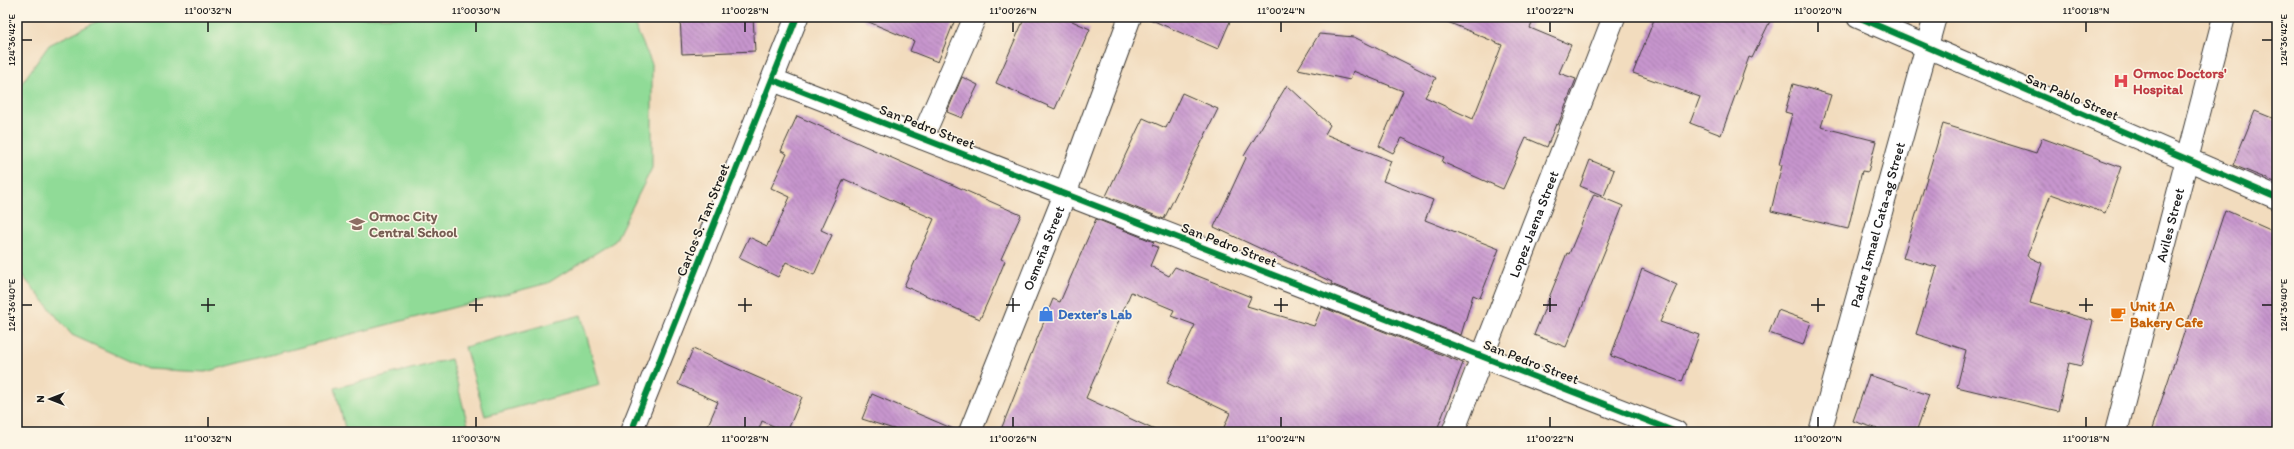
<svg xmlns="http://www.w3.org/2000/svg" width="2294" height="449" viewBox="0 0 2294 449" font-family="Itim,sans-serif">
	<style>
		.pitch { fill: #90db97; stroke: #567c5a }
		.building { fill: url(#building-back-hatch) }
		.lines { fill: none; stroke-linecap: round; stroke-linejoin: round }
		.minor-casing { stroke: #3c3934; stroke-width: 24 }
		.tertiary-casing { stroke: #3c3934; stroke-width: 24 }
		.secondary-casing { stroke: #3c3934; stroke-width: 24 }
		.trunk-casing { stroke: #3c3934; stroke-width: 24 }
		.minor { stroke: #fff; stroke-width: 22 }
		.tertiary { stroke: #fff; stroke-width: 22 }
		.secondary { stroke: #fff; stroke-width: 22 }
		.trunk { stroke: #fff; stroke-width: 22 }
		.cycleway-casing { stroke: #fcf5e5; stroke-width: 8 }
		.cycleway { stroke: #00873e; stroke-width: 6 }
		.ticks { fill: none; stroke: #1c1c1c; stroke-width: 1.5 }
		.labels { text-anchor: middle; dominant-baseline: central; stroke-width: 3; stroke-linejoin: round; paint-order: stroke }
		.health-label { font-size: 14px; font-weight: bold; fill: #be3a42; stroke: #fcf5e5; text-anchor: start }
		.street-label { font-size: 14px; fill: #1c1c1c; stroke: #fcf5e5 }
		.education-label { font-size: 14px; font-weight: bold; fill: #785e54; stroke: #fcf5e5; text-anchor: start }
		.food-label { font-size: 14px; font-weight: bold; fill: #c56008; stroke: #fcf5e5; text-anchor: start }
		.shop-label { font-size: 14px; font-weight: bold; fill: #366cbe; stroke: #fcf5e5; text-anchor: start }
		.neatline { fill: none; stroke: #1c1c1c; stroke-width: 1.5 }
		.ticks-label { font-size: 10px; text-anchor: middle; fill: #1c1c1c }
	</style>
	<defs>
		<pattern id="building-back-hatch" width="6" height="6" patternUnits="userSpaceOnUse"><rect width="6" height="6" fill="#c795ce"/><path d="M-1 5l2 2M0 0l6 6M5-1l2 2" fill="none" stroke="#a179a6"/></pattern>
	</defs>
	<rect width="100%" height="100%" fill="#fcf5e5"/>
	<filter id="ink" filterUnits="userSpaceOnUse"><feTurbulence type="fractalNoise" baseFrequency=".025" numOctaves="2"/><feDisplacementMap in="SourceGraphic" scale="8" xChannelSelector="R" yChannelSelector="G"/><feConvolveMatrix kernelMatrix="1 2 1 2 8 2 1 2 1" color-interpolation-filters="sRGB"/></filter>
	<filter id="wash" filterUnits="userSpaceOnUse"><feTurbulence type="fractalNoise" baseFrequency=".012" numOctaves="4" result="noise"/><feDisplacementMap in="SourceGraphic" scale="16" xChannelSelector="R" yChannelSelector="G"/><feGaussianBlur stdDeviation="0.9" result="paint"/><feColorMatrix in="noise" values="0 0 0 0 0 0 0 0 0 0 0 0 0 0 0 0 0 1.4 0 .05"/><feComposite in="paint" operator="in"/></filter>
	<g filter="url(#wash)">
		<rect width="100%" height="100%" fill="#f2dcbe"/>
		<g class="pitch">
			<path d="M106,17H631L652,64V168L615,241L548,283L205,372L147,369L72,335L20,273L17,263V90L49,45Z"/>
			<path d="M581,315L600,385L485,416L465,347Z"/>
			<path d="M451,359L469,429L456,432H346L335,388Z"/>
		</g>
		<g id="blocks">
			<g class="building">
				<path d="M680,17H753L755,51L682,54Z"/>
				<path d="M857,17H956L938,62L910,51L914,41Z"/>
				<path d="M1025,17H1063L1090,29L1055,109L996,83Z"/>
				<path d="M1145,17H1232L1218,49Z"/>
				<path d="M1436,17H1535L1530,28L1571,45L1559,73L1576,79L1558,125L1556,124L1547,147L1526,138L1503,189L1442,162L1444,157L1402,138L1393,153L1379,146L1403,91L1353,71L1350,80L1298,69L1319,34L1354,37L1436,78L1425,97L1473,119L1502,45Z"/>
				<path d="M1655,17H1772L1752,58L1749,57L1721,135L1690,123L1700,97L1633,73Z"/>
				<path d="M962,77L978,85L962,118L947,112Z"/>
				<path d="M1793,84L1831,95L1821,127L1876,141L1868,172L1862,171L1848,229L1771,211L1782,165H1779L1792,114L1785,112Z"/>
				<path d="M1287,85L1330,125L1325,134L1391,161L1383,181L1433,200L1425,220L1499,249L1480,298L1473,295L1461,335L1331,284L1332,282L1214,227L1246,158L1244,156Z"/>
				<path d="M1182,93L1218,109L1164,219L1106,196L1143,118L1166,128Z"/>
				<path d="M2255,111L2277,120V183L2233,165Z"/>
				<path d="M797,116L1021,215L1001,259L1005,261L996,283L980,319L904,286L934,219L844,179L821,230L832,235L814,275L786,262L778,277L739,258L749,237L768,246L790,197L771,188L787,154L781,151Z"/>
				<path d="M1943,124L2036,153L2042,138L2121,167L2105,213L2051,194L2027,256L2042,263L2030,303L2093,321L2081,366L2069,363L2058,411L1957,387L1966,350L1916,334L1937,267L1903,258Z"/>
				<path d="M1590,160L1614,170L1604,196L1580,186Z"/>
				<path d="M1594,194L1623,206L1566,347L1534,335L1567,253L1569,254Z"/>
				<path d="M2225,210L2277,233V432H2151Z"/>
				<path d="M1096,219L1154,242L1152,245L1158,247L1150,266L1169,276L1175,267L1251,297L1247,306L1314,326L1322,307L1463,363L1436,432H1222L1230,413L1167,383L1195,325L1171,316L1174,310L1131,292L1086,398L1159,432H1000L1053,299L1060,302Z"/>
				<path d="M1642,269L1677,285L1660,322L1699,335L1682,382L1611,356Z"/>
				<path d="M1778,310L1811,322L1803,345L1769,333Z"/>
				<path d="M693,349L802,397L787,432L762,421L758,432H705L718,402L678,384Z"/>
				<path d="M1869,375L1929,395L1916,432H1887L1853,421Z"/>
				<path d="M872,394L958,431V432H903L862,419Z"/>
			</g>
		</g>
	</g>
	<g filter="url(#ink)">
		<use href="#blocks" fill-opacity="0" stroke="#3c3934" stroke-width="1"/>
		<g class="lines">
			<defs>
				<g id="minor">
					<path d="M1858,17L2277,198"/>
					<path d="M773,80L1676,432"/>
					<path d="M922,138L975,17"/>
					<path id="s1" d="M1820,432L1935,17"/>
				</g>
				<g id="tertiary">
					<path d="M631,432L797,17"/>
					<path id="s2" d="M1453,432L1614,17"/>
				</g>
				<g id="secondary">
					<path id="s3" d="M970,432L1065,194L1130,17"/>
				</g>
				<g id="trunk">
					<path id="s4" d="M2116,432L2224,17"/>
				</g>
			</defs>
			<use href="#minor" class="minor-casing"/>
			<use href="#tertiary" class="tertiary-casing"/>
			<use href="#secondary" class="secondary-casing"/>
			<use href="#trunk" class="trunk-casing"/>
			<use href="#minor" class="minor"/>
			<use href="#tertiary" class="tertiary"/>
			<use href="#secondary" class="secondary"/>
			<use href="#trunk" class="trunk"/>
			<defs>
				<g id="cycleway">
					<path d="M1858,17L2277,198"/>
					<path d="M773,80L1676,432"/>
					<path d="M631,432L797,17"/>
				</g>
			</defs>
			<use href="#cycleway" class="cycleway-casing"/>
			<use href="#cycleway" class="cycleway"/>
		</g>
	</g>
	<path class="ticks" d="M208,22V32M476,22V32M745,22V32M1013,22V32M1281,22V32M1550,22V32M1818,22V32M2086,22V32M22,40H32M2262,40H2272M208,298V312M476,298V312M745,298V312M1013,298V312M1281,298V312M1550,298V312M1818,298V312M2086,298V312M22,305H32M201,305H215M469,305H483M738,305H752M1006,305H1020M1274,305H1288M1543,305H1557M1811,305H1825M2079,305H2093M2262,305H2272M208,417V427M476,417V427M745,417V427M1013,417V427M1281,417V427M1550,417V427M1818,417V427M2086,417V427"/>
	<defs>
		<symbol id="hospital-bare" viewBox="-9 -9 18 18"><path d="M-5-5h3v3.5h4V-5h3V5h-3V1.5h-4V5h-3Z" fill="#e0444e" stroke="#fcf5e5" stroke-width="2.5" paint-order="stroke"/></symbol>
		<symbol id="school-bare" viewBox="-9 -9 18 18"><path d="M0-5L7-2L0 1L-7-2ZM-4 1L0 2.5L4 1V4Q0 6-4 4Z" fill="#8d6e63" stroke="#fcf5e5" stroke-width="2.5" paint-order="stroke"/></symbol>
		<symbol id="shop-bare" viewBox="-9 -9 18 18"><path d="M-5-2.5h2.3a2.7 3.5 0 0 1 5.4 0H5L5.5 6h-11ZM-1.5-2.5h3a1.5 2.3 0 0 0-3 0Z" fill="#3f7fe0" stroke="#fcf5e5" stroke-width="2.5" paint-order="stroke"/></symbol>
		<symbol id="cafe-bare" viewBox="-9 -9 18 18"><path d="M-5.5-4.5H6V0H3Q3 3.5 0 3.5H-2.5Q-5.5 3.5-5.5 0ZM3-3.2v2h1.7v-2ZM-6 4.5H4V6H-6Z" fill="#e8710a" stroke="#fcf5e5" stroke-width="2.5" paint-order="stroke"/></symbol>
	</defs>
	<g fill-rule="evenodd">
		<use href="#hospital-bare" x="2110" y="70" width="22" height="22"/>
		<use href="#school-bare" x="346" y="213" width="22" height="22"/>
		<use href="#shop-bare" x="1035" y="303" width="22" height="22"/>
		<use href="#cafe-bare" x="2107" y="303" width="22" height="22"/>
	</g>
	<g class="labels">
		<g class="health-label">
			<text x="2133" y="73">Ormoc Doctors'<tspan x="2133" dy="16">Hospital</tspan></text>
		</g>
		<g class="street-label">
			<text transform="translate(2072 97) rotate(23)">San Pablo Street</text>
			<text transform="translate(927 127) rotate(21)">San Pedro Street</text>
			<text transform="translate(703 220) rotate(-68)">Carlos S. Tan Street</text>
			<text stroke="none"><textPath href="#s2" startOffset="223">Lopez Jaena Street</textPath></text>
			<text stroke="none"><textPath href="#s1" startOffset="215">Padre Ismael Cata-ag Street</textPath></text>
			<text stroke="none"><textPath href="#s4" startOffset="214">Aviles Street</textPath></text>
			<text transform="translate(1229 245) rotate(21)">San Pedro Street</text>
			<text stroke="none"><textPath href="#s3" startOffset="198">Osmeña Street</textPath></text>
			<text transform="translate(1531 362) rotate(21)">San Pedro Street</text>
		</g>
		<g class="education-label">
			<text x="369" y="216">Ormoc City<tspan x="369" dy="16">Central School</tspan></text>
		</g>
		<g class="food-label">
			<text x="2130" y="306">Unit 1A<tspan x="2130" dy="16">Bakery Cafe</tspan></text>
		</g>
		<g class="shop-label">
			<text x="1058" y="314">Dexter's Lab</text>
		</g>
	</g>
	<rect width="2294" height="449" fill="none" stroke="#fcf5e5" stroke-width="44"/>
	<g transform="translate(50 399) rotate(270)" stroke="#fcf5e5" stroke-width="3" paint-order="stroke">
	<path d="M0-3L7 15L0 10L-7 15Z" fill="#1c1c1c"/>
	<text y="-6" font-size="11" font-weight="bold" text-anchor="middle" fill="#1c1c1c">N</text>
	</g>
	<rect x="22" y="22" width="2250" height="405" class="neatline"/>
	<g class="ticks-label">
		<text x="208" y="14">11°00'32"N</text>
		<text x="476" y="14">11°00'30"N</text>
		<text x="745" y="14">11°00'28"N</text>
		<text x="1013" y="14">11°00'26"N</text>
		<text x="1281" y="14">11°00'24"N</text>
		<text x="1550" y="14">11°00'22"N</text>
		<text x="1818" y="14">11°00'20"N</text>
		<text x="2086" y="14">11°00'18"N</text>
		<text transform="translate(2283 40) rotate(-90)" y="4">124°36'42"E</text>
		<text transform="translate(11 40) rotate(-90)" y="4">124°36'42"E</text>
		<text transform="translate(2283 305) rotate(-90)" y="4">124°36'40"E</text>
		<text transform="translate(11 305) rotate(-90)" y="4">124°36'40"E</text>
		<text x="208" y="442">11°00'32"N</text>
		<text x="476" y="442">11°00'30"N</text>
		<text x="745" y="442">11°00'28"N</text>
		<text x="1013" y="442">11°00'26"N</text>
		<text x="1281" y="442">11°00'24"N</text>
		<text x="1550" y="442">11°00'22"N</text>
		<text x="1818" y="442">11°00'20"N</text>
		<text x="2086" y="442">11°00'18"N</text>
	</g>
</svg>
